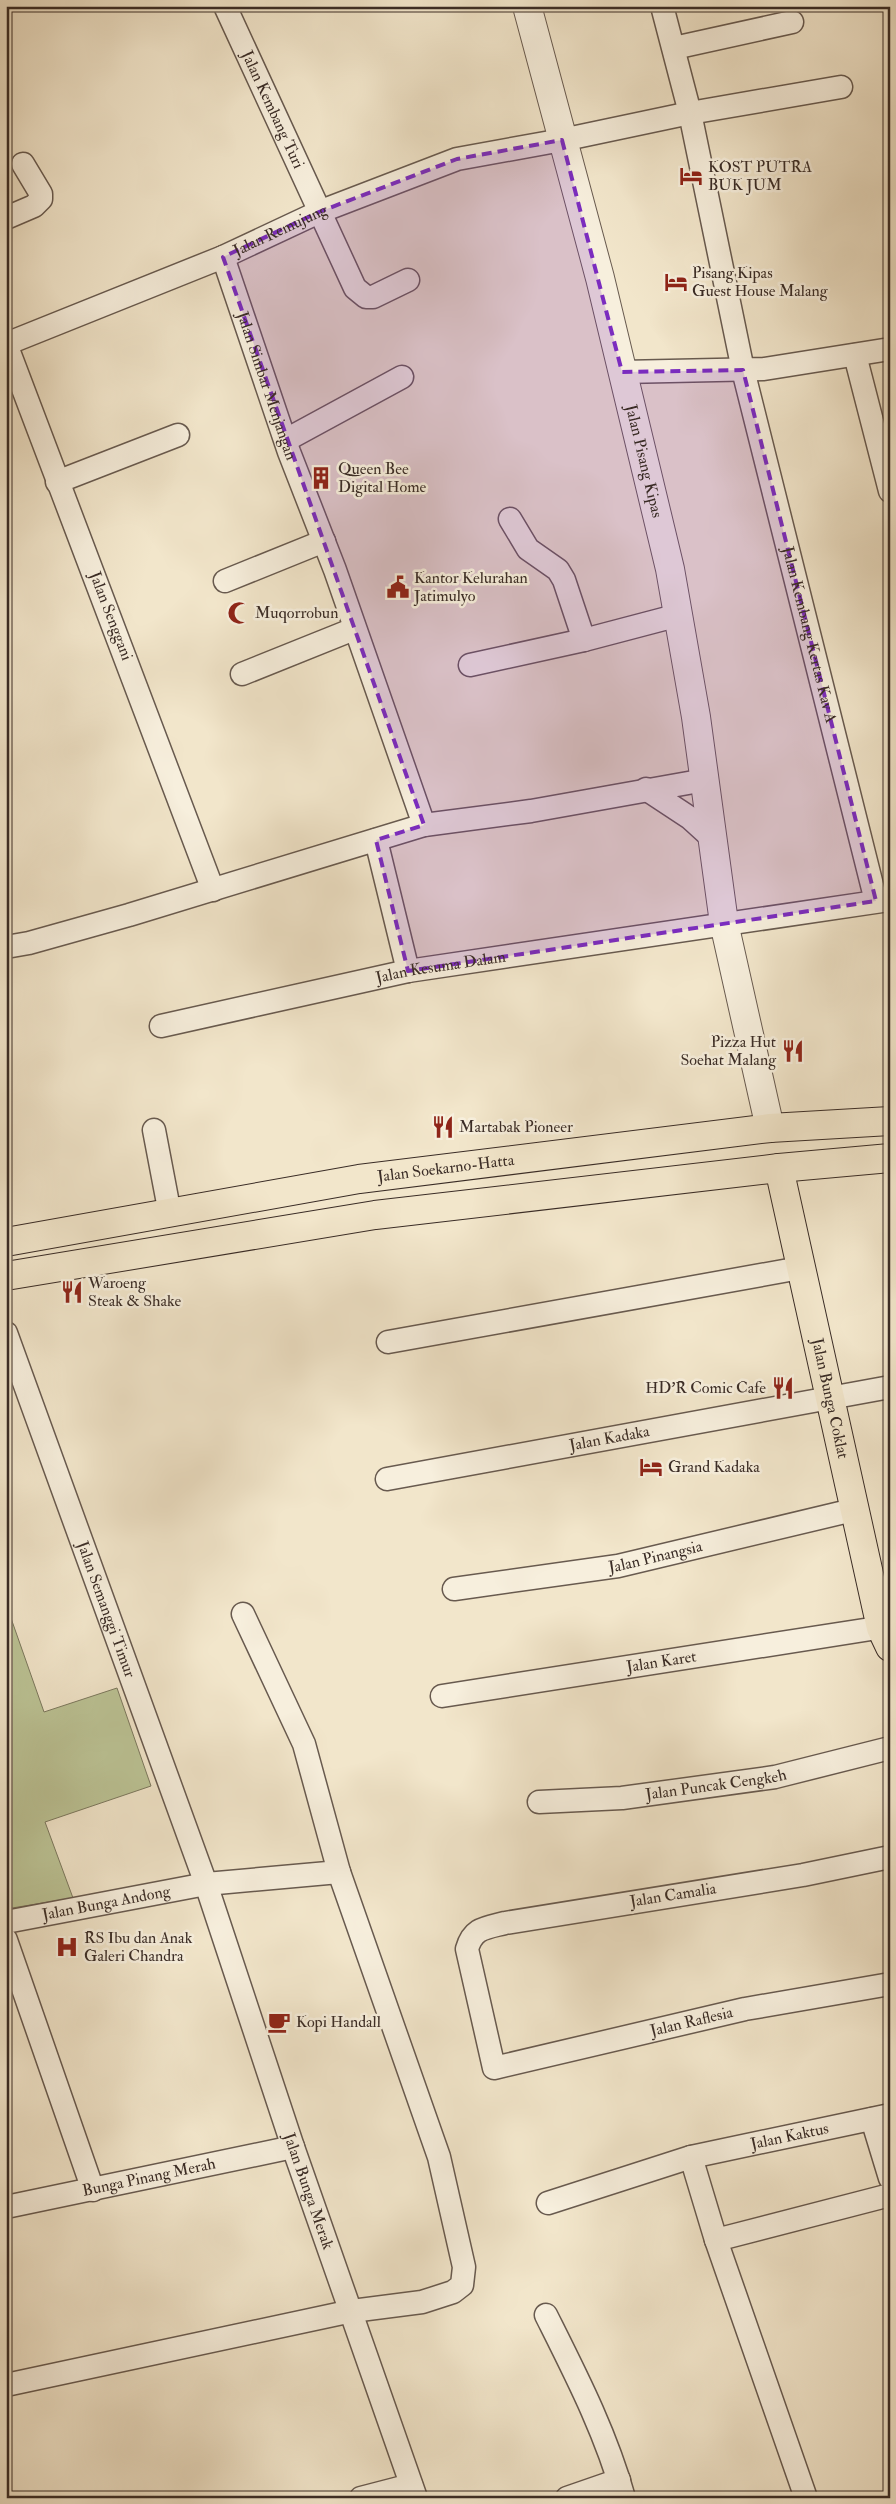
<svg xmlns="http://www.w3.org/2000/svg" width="896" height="2504" viewBox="0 0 896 2504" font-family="'IM FELL Double Pica',serif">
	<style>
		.green { fill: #bcc496; stroke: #7b785e }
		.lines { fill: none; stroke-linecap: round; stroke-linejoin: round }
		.minor-casing { stroke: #685a4f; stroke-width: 25 }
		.tertiary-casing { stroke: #685a4f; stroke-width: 30 }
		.primary-casing { stroke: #3a2c26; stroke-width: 30 }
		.minor { stroke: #f7efdd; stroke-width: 22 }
		.tertiary { stroke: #f7efdd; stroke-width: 28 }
		.primary { stroke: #f2e6cb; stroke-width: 28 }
		.marked { fill: #7b2cbf; fill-opacity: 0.2; stroke: #7b2cbf; stroke-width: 4; stroke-dasharray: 10 6; stroke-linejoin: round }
		.labels { text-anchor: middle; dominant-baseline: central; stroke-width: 5; stroke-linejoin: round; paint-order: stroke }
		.street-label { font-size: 16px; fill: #3a2c26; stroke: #f7efdd }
		.poi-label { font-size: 16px; fill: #3a2c26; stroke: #f7efdd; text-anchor: start }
	</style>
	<rect width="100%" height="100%" fill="#f2e6cb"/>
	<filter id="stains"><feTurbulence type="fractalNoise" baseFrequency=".004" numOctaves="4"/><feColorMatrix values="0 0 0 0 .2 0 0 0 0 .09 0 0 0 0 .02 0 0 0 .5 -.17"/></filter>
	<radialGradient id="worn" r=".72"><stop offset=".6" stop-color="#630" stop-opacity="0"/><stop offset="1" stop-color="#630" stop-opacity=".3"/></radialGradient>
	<path class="green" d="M6,1604L44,1712L117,1688L151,1786L45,1822L73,1898L6,1909Z"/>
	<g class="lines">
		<defs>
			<g id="minor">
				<path id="s1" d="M225,6L355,288L366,297H373L408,280"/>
				<path id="s2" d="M662,6L690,113L743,370L876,901"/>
				<path d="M674,48L792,22"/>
				<path d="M6,218L34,206L41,199V194L23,164"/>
				<path id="s3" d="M223,257L289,452L335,570L424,825"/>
				<path d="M855,355L890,491"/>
				<path d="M622,372L764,369L890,349"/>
				<path d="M286,440L402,377"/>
				<path d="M57,482L178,435"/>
				<path d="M510,519L528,549L558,570L564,580L584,640"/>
				<path d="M225,581L324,541"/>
				<path d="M470,665L584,640L679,615"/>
				<path d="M242,674L354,629"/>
				<path d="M646,789L690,818L712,838"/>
				<path d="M376,840L408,971"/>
				<path id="s4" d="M213,890L6,344L223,257L319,212L457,159L562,140L690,113L841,87"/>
				<path d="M6,947L29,943L129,915L424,825L531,811L705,780"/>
				<path id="s5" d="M161,1026L408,971L889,900"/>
				<path d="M154,1130L170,1214"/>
				<path id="s6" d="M6,1333L206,1884L293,2147L416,2498"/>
				<path d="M388,1342L800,1268"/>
				<path id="s7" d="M387,1479L890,1387"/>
				<path id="s8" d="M454,1589L618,1566L853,1510"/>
				<path id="s9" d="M442,1696L890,1626"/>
				<path id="s10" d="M539,1802L622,1798L775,1777L890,1748"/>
				<path id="s11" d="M890,1857L803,1875L505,1923C485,1928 473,1928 467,1949L494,2068L745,2009L890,1984"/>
				<path id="s12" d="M6,1922L206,1884L339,1872"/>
				<path d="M6,1940L93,2190"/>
				<path d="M872,2119L890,2178"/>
				<path d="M691,2157L716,2240L806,2498"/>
				<path id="s13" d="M548,2203L691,2157L890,2115"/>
				<path id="s14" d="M6,2207L293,2147"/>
				<path d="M716,2240L890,2195"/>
				<path d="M546,2315C576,2375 606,2433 624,2498"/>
				<path d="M6,2385L352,2311L422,2302L453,2292L462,2285L464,2267L439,2157L339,1872L304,1744L243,1614"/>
				<path d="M361,2498L411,2485"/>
				<path d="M567,2498L619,2480"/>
			</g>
			<g id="tertiary">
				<path id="s15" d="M527,6L600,278L670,569L696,717L724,923L770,1128"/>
			</g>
			<g id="primary">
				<path id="s16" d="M779,1168L881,1628L890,1647"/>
				<path id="s17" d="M6,1242L359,1179L770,1128L890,1121"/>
				<path d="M6,1276L375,1215L779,1168L890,1158"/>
			</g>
		</defs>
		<use href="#minor" class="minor-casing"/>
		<use href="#tertiary" class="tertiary-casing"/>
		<use href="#primary" class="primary-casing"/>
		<use href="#minor" class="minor"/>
		<use href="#tertiary" class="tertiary"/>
		<use href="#primary" class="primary"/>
	</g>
	<path class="marked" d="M562,140L622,372L743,370L876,901L408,971L376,840L424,825L223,257L319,212L457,159Z"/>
	<defs>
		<symbol id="hotel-bare" viewBox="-9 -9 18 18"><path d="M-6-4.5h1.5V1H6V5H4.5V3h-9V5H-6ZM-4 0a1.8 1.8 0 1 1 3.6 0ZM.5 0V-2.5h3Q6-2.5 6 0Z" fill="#8f2418" stroke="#f7efdd" stroke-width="2.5" paint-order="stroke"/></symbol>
		<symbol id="building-bare" viewBox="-9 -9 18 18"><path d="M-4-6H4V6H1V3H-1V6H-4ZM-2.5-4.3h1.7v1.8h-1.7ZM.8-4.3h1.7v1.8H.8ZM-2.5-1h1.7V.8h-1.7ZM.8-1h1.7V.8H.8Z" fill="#8f2418" stroke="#f7efdd" stroke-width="2.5" paint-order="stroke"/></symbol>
		<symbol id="civic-bare" viewBox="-9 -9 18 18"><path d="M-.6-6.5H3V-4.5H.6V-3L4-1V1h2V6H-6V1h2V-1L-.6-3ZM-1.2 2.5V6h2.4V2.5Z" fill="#8f2418" stroke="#f7efdd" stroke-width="2.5" paint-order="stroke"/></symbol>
		<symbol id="mosque-bare" viewBox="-9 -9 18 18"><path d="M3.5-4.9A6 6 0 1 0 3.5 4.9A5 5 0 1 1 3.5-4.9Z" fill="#8f2418" stroke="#f7efdd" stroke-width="2.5" paint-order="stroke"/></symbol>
		<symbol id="restaurant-bare" viewBox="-9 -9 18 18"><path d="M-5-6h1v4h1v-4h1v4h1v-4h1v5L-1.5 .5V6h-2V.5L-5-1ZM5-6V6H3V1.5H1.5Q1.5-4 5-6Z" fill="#8f2418" stroke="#f7efdd" stroke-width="2.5" paint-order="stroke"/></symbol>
		<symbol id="hospital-bare" viewBox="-9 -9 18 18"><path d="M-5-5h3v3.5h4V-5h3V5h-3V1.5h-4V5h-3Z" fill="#8f2418" stroke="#f7efdd" stroke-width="2.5" paint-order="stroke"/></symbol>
		<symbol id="cafe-bare" viewBox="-9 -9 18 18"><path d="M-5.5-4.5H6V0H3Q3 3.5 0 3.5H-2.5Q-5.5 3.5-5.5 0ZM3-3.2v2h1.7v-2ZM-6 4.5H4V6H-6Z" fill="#8f2418" stroke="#f7efdd" stroke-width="2.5" paint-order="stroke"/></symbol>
	</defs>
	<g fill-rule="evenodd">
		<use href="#hotel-bare" x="675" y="160" width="32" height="32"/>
		<use href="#hotel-bare" x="660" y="266" width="32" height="32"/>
		<use href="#building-bare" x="305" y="462" width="32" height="32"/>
		<use href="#civic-bare" x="382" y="571" width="32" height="32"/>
		<use href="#mosque-bare" x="223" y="597" width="32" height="32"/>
		<use href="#restaurant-bare" x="777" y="1035" width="32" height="32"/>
		<use href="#restaurant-bare" x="427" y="1111" width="32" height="32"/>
		<use href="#restaurant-bare" x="56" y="1276" width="32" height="32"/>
		<use href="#restaurant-bare" x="767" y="1372" width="32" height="32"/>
		<use href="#hotel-bare" x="635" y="1451" width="32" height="32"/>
		<use href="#hospital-bare" x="51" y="1931" width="32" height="32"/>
		<use href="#cafe-bare" x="263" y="2006" width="32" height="32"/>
	</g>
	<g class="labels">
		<g class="street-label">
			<text stroke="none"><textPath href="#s1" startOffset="114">Jalan Kembang Turi</textPath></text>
			<text stroke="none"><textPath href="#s4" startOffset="881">Jalan Remujung</textPath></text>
			<text stroke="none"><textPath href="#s3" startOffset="136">Jalan Simbar Menjangan</textPath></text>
			<text stroke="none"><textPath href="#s15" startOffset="470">Jalan Pisang Kipas</textPath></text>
			<text transform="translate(111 616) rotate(69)">Jalan Senggani</text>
			<text stroke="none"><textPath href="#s2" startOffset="646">Jalan Kembang Kertas Kav A</textPath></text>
			<text stroke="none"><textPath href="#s5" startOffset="286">Jalan Kesuma Dalam</textPath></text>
			<text stroke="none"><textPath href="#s17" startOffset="446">Jalan Soekarno-Hatta</textPath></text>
			<text stroke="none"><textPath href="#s16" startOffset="236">Jalan Bunga Coklat</textPath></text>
			<text stroke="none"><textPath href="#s7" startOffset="226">Jalan Kadaka</textPath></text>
			<text stroke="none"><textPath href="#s8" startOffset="204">Jalan Pinangsia</textPath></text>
			<text stroke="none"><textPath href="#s6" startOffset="294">Jalan Semanggi Timur</textPath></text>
			<text stroke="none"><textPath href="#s9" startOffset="222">Jalan Karet</textPath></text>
			<text stroke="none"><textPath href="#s10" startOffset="178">Jalan Puncak Cengkeh</textPath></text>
			<text transform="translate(673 1895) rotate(-9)">Jalan Camalia</text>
			<text stroke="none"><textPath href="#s12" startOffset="102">Jalan Bunga Andong</textPath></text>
			<text stroke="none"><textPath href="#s11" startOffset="765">Jalan Raflesia</textPath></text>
			<text stroke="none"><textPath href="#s13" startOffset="251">Jalan Kaktus</textPath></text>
			<text stroke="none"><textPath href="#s14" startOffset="146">Bunga Pinang Merah</textPath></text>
			<text stroke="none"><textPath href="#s6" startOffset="910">Jalan Bunga Merak</textPath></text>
		</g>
		<g class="poi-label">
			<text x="708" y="167">KOST PUTRA<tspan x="708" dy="18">BUK JUM</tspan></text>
			<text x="692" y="273">Pisang Kipas<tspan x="692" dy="18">Guest House Malang</tspan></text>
			<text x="338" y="469">Queen Bee<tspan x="338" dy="18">Digital Home</tspan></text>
			<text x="414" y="578">Kantor Kelurahan<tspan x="414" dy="18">Jatimulyo</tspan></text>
			<text x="255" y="613">Muqorrobun</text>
			<text x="776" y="1042" text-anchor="end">Pizza Hut<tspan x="776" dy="18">Soehat Malang</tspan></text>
			<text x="459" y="1127">Martabak Pioneer</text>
			<text x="88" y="1283">Waroeng<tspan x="88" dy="18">Steak &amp; Shake</tspan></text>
			<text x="766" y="1388" text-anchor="end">HD'R Comic Cafe</text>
			<text x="668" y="1467">Grand Kadaka</text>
			<text x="84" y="1938">RS Ibu dan Anak<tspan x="84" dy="18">Galeri Chandra</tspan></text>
			<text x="296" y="2022">Kopi Handall</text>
		</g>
	</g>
	<rect width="896" height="2504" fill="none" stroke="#f2e6cb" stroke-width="25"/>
	<rect x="8" y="8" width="881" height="2489" fill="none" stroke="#3a2c26" stroke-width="2.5"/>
	<rect x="12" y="12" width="871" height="2479" fill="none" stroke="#3a2c26"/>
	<rect width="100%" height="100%" filter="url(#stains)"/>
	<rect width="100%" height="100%" fill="url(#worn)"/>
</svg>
